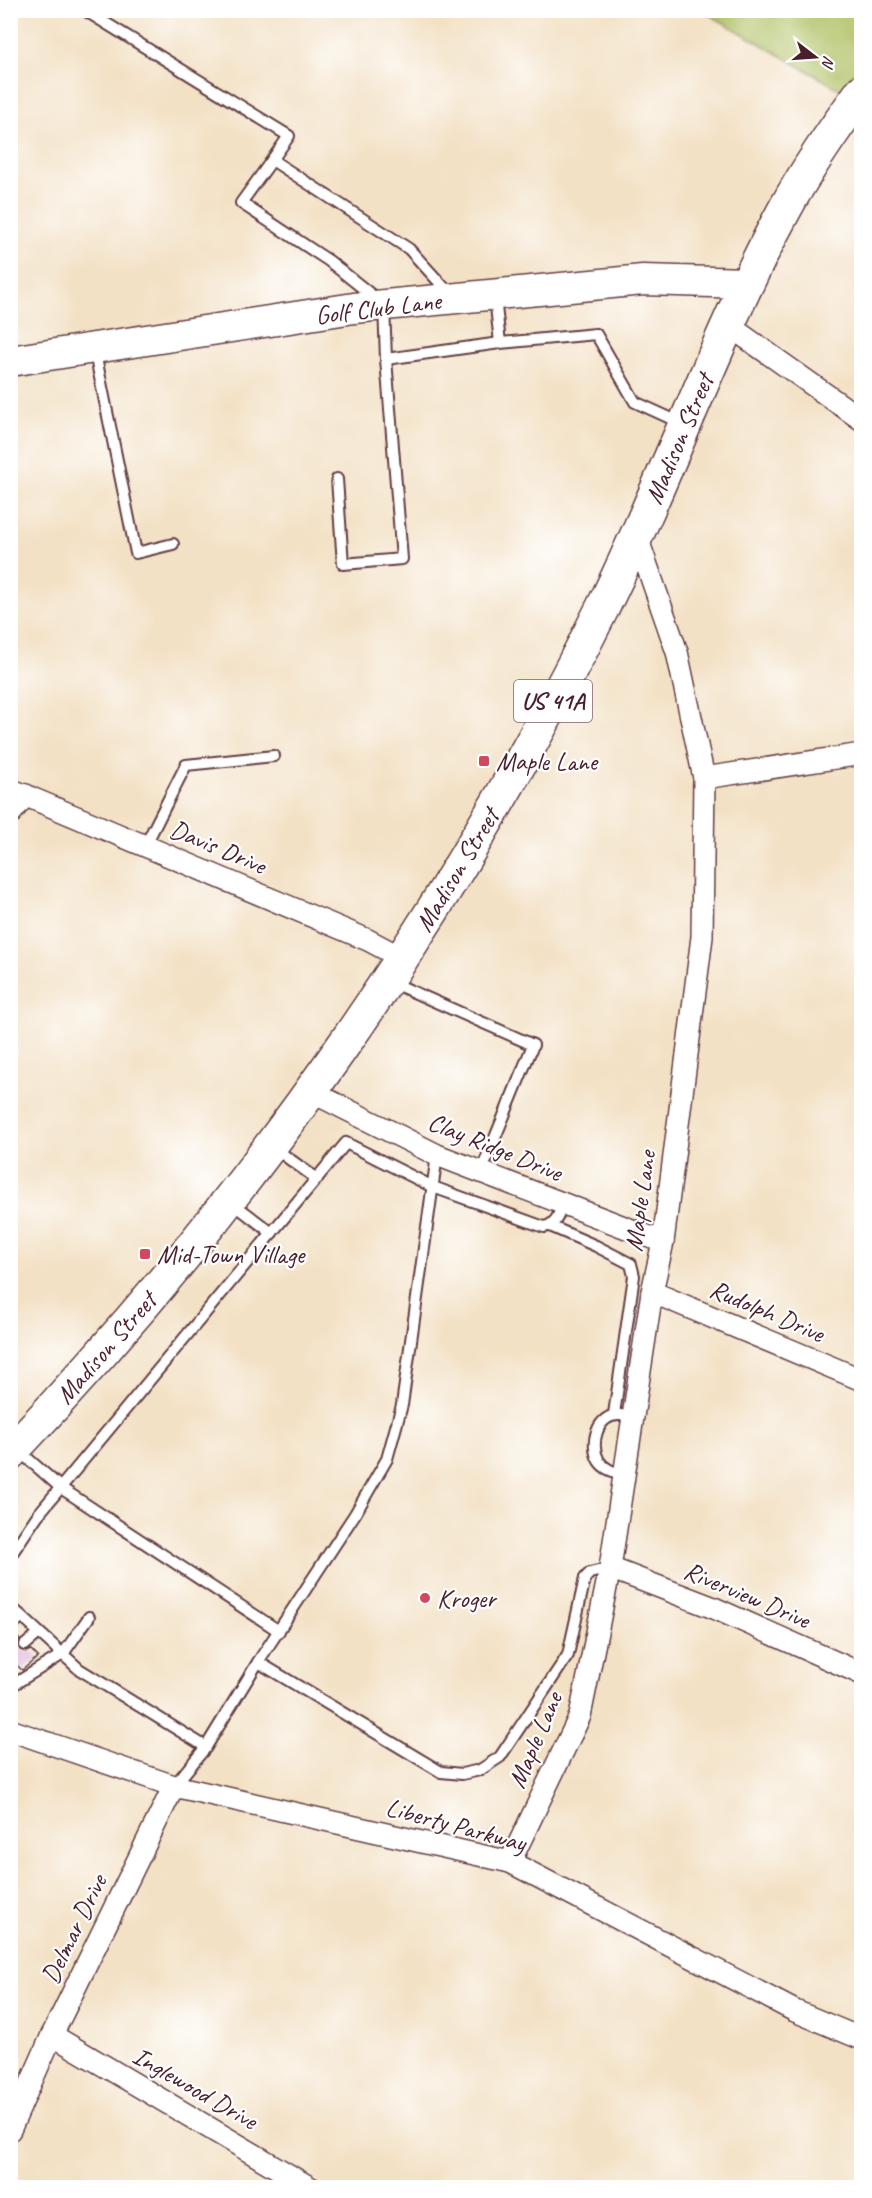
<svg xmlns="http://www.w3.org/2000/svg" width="872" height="2198" viewBox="0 0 872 2198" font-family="Caveat,sans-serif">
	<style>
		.green { fill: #b0c165; stroke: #7d7048; stroke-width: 1.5 }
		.building { fill: #d8a6d1 }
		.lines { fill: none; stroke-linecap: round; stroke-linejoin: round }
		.lane-casing { stroke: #633c42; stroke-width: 14 }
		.street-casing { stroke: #633c42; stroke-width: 24 }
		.secondary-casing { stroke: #633c42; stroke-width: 33 }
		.primary-casing { stroke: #633c42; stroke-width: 36 }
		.lane { stroke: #fff; stroke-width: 10 }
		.street { stroke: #fff; stroke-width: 21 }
		.secondary { stroke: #fff; stroke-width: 30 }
		.primary { stroke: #fff; stroke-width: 33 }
		.poi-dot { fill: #d1495b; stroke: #fff; stroke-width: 2 }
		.labels { text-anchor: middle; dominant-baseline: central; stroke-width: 4.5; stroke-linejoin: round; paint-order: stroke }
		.shield { fill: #fff; stroke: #80626b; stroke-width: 1.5 }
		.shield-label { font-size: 24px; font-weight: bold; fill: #4a1f2b }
		.street-label { font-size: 26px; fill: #4a1f2b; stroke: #fff }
		.poi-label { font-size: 26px; fill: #4a1f2b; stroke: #fff; text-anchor: start }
	</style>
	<rect width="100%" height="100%" fill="#fff"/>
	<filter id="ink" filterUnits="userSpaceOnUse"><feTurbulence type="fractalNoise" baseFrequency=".0167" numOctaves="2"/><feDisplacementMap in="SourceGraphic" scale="12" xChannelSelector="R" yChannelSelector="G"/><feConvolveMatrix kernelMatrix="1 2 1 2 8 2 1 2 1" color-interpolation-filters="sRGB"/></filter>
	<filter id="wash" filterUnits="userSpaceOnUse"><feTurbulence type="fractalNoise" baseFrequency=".008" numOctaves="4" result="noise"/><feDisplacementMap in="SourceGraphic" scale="24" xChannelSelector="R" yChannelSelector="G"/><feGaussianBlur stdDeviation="1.35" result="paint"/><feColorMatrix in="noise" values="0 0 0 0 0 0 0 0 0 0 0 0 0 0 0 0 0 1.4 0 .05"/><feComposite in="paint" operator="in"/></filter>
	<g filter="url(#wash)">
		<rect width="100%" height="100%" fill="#f3e1c5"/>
		<path class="green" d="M703,11H861V66L841,90Z"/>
		<g id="blocks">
			<path class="building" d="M13,1633L20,1640L18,1646L20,1650L26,1652L31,1650L38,1657L22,1670L10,1659V1634Z"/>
		</g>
	</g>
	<g filter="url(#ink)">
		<use href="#blocks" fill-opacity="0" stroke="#633c42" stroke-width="1.5"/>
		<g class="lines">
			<defs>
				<g id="lane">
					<path d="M86,11L289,136L272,160L409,249L450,294"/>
					<path d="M272,160L241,203L329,261L384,305L386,359L402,559L343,564L337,479"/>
					<path d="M495,297L500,343L596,334L635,402L681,423"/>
					<path d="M94,348L136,553L173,544"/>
					<path d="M386,359L500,343"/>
					<path d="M145,846L186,765L274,756"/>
					<path d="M391,982L533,1045L481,1172"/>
					<path d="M274,1148L317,1179"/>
					<path d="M230,1201L272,1233"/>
					<path d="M550,1226L596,1246L631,1264L634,1276L614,1414"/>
					<path d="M621,1415C597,1413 589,1444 599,1461C605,1470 615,1472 624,1475"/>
					<path d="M18,1450L61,1488L279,1631"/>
					<path d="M10,1556L37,1516L346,1143L433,1187L544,1227C556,1225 559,1214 563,1204"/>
					<path d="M10,1606L79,1669L206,1747"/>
					<path d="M10,1627L22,1616"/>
					<path d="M25,1645L39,1633"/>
					<path d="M258,1662L441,1772L462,1774L480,1770L500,1757L568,1655L585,1578L590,1573L610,1568"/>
					<path d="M10,1677L16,1683L63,1654L89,1617"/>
					<path d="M174,1786L206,1747L258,1662L355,1514L387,1459L402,1405L437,1155"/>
				</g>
				<g id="street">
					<path d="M728,325L862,420"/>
					<path d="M704,778L862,754"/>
					<path d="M10,789L368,940L402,958"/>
					<path d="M10,814L26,795"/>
					<path d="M312,1092L437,1155L663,1242"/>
					<path d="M652,1292L862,1380"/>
					<path d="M610,1568L714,1608L862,1674"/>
					<path d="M10,1730L174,1786L510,1862L795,2011L862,2039"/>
					<path d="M510,1862L580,1716L610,1568L652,1292L663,1242L702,937L704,778L677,652L637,537"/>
					<path d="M52,2035L311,2188"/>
					<path d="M10,2130L52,2035L174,1786"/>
				</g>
				<path id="secondary" d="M10,361L354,308L643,280L747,283"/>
				<path id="primary" d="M10,1453C253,1198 447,919 604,605C669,474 716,335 786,207C808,167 835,128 862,91"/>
			</defs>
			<use href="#lane" class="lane-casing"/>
			<use href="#street" class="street-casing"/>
			<use href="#secondary" class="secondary-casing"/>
			<use href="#primary" class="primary-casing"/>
			<use href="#lane" class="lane"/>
			<use href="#street" class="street"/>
			<use href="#secondary" class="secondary"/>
			<use href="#primary" class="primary"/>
		</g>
	</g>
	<g class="poi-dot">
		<rect x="478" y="755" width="12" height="12" rx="3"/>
		<rect x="139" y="1248" width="12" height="12" rx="3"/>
		<circle cx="425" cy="1598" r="6"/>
	</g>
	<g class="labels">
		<rect class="shield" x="514" y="680" width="78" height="42" rx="4.5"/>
		<g class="shield-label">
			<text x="553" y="701">US 41A</text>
		</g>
		<g class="street-label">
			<text transform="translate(378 308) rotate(-7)">Golf Club Lane</text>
			<text transform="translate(679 439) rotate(-67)">Madison Street</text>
			<text transform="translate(218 847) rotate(23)">Davis Drive</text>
			<text transform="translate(457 870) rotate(-59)">Madison Street</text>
			<text transform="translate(495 1147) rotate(22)">Clay Ridge Drive</text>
			<text transform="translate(640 1201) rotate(-82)">Maple Lane</text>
			<text transform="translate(767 1311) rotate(23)">Rudolph Drive</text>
			<text transform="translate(106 1348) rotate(-49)">Madison Street</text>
			<text transform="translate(747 1595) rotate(23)">Riverview Drive</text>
			<text transform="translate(535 1740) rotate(-67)">Maple Lane</text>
			<text transform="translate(456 1825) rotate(15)">Liberty Parkway</text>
			<text transform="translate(74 1929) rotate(-64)">Delmar Drive</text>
			<text transform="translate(195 2088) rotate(30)">Inglewood Drive</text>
		</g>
		<g class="poi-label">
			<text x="496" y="761">Maple Lane</text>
			<text x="157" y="1254">Mid-Town Village</text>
			<text x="437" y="1598">Kroger</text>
		</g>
	</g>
	<rect width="872" height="2198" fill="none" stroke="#fff" stroke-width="36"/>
	<g transform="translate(815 57) rotate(107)" stroke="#ffffff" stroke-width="4.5" paint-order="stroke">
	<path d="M0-4.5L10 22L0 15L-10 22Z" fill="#4a1f2b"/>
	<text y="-9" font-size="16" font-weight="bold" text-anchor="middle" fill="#4a1f2b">N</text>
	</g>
</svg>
